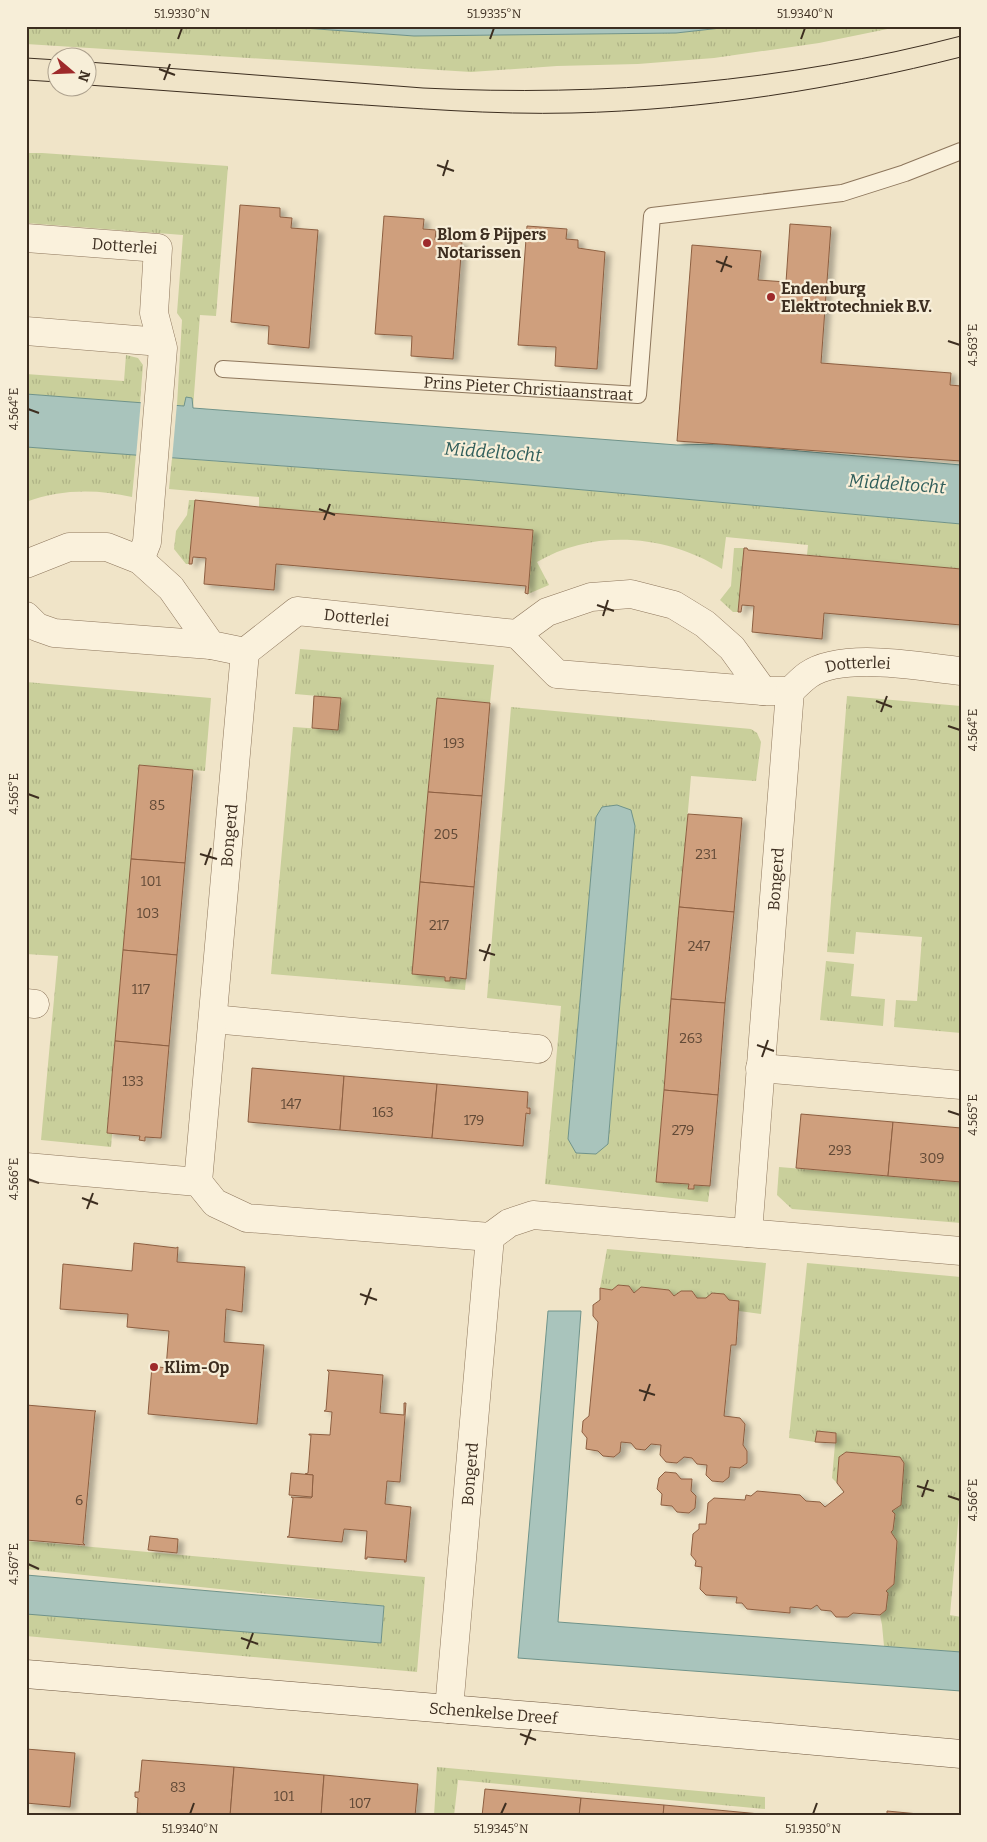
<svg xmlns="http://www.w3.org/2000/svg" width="987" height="1842" viewBox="0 0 987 1842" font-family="Bitter,serif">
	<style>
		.grass { fill: url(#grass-tufts); fill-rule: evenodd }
		.water { fill: #a9c4bc; stroke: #6f938a }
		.pier { fill: #f0e4c8 }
		.building { fill: #cf9f7d; stroke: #8d5f41; filter: url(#shadow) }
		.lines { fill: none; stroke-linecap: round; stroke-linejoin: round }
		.lane-casing { stroke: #8d765c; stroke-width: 18 }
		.street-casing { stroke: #8d765c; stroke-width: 29 }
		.secondary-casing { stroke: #6f573f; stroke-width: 29 }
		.lane { stroke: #faf1dc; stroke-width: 16 }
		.street { stroke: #faf1dc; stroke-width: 28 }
		.secondary { stroke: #faf1dc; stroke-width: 28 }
		.tram { stroke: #3d2e20; stroke-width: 1 }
		.ticks { fill: none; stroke: #3d2e20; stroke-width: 2 }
		.poi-dot { fill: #9e2a2b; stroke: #f7eed8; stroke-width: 2 }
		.labels { text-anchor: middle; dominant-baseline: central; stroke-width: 4.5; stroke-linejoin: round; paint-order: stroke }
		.number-label { font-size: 14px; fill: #624a37 }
		.poi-label { font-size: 16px; font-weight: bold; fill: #3d2e20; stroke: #f7eed8; text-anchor: start }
		.street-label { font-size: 16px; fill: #3d2e20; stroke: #f7eed8 }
		.water-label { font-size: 18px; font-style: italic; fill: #2f5d5a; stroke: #f7eed8 }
		.neatline { fill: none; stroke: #3d2e20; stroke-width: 2 }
		.ticks-label { font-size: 12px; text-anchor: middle; fill: #3d2e20 }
	</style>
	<defs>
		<pattern id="grass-tufts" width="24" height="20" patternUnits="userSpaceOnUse" patternTransform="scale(1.25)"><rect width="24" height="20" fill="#c9cf9b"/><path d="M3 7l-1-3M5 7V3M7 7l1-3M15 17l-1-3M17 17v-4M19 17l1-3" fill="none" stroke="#aeb285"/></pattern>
		<filter id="shadow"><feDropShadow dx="5.5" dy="3" stdDeviation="2.5" flood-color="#0004"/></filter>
	</defs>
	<rect width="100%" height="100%" fill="#f0e4c8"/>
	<g class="grass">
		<path d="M26,26H276L414,36L676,33L739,26H902L819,43L714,58L638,64L557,66L471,72L26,44Z"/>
		<path d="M26,153H42L228,166L216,316L200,315L193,408L192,398L185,406L177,405L182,320L177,313L183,235L26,223Z"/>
		<path d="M126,355L138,358L143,365L140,403L26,394V374L124,381Z"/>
		<path d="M26,447L136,455L132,497C97,489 60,489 26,502Z"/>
		<path d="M172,458L473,480L961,524V569L807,555L808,545L726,537L722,569C667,535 595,528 537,562L549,585L528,594L533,530L259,507V497L169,489Z"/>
		<path d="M189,500H195L189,564H186L174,549L176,531L187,515Z"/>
		<path d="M734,548H744L738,612H733L720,600L731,586Z"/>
		<path d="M300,649L494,665L490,703L437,698L428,792L445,981H450V977L466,979L465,990L271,974L293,727L338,730L341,698L295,694Z"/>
		<path d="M26,682L211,698L205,771L140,765L107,1133L112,1134L111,1147L41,1140L58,956L26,954Z"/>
		<path d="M847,696L961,706V1033L894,1027L896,1000L917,1001L922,937L856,932L854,954L827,952Z"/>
		<path d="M511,707L751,729L757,733L761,742L756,781L691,776L656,1181L689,1184L688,1188L694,1189V1185L710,1186L708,1202L545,1184L561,1006L487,998ZM596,817L635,826L608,1144L596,1154L577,1153L568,1139Z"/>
		<path d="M826,961L854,964L851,996L885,999L883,1026L820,1020Z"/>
		<path d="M779,1167L961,1182V1223L792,1209L777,1195Z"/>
		<path d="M607,1249L766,1263L761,1314L739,1311V1301L697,1298L691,1291H681L674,1296L669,1290L641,1287L634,1293L629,1286L618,1285L612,1290L600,1288Z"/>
		<path d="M807,1263L961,1277V1512H959L950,1615L961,1617V1652L884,1646L882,1625L880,1615L886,1610V1591L894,1584L897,1541L891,1532L893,1530L895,1514L892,1511L901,1505L904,1463L900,1457L846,1452L839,1457L837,1483L832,1478L836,1433L817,1431L815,1442L789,1438Z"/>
		<path d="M26,1541L425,1577L417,1672L26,1636V1613L381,1643L384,1606L26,1569Z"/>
		<path d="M437,1767L765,1797V1809L458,1780L454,1816H434Z"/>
	</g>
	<g class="water">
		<path d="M276,26H739L676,33L414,36Z"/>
		<path d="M26,394L184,406L186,397L192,398L193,408L677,445L719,444L961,465V524L473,480L26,447Z"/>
		<path d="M617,805L631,810L635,826L608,1144L596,1154L576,1153L568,1139L596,817L602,807Z"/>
		<path d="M548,1311H581L558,1622L961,1652V1691L518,1658Z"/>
		<path d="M26,1575L384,1606L381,1643L26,1614Z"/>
	</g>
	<path class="pier" d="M141,400L177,403L172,460L136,457Z"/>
	<g class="building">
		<path d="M240,205L280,208V217L292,218L291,228L318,230L309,348L268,344L269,326L231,322Z"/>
		<path d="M384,216L424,219L423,229L436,230L435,240L462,242L453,359L411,356L412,336L375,334Z"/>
		<path d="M790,224L831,227L821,363L951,373L950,385L961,386V461L677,441L692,245L761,251L758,280L786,282Z"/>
		<path d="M527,226L567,229L566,239L578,240V248L605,252L597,369L555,366L556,347L518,345Z"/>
		<path d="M195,500L259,507L533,530L528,594L525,593L526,586L276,564L274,590L204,584L206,558L193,557L192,564H189Z"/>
		<path d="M744,548H747L748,550L961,569V625L824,613L822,639L752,632L754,606L742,605L741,612H738Z"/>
		<path d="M314,696L341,698L338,730L312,728Z"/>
		<path d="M437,698L490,703L482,796L428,792Z"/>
		<path d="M139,765L193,770L185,863L131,859Z"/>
		<path d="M428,792L482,796L474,887L420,882Z"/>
		<path d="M688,814L742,818L734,912L679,907Z"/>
		<path d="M131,859L185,863L177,955L123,950Z"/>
		<path d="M420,882L474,887L466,979L450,977V981H445V977L412,974Z"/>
		<path d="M679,907L734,912L725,1003L671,999Z"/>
		<path d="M123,950L177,955L169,1046L115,1041Z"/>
		<path d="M671,999L725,1003L718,1095L664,1090Z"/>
		<path d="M115,1041L169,1046L161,1138L145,1137V1141L139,1140L140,1136L107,1133Z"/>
		<path d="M252,1068L344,1076L340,1130L248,1122Z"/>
		<path d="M344,1076L437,1084L432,1138L340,1130Z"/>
		<path d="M437,1084L528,1092L527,1108H530V1114L526,1113L523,1146L432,1138Z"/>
		<path d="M664,1090L718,1095L710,1186L694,1185V1189H688L689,1184L656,1182Z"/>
		<path d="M801,1114L893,1122L888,1176L796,1168Z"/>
		<path d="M893,1122L961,1128V1182L888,1176Z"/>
		<path d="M134,1243L176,1248L178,1247L177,1262L245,1267L242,1312L226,1309L224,1342L264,1345L257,1424L148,1414L152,1366L166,1368L169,1331L127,1327L128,1314L60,1309L63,1264L132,1271Z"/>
		<path d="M618,1285L629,1286L634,1293L641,1287L669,1290L674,1296L681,1291H692L697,1298H706L712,1293L724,1294L729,1300L739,1301L736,1345H731L724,1416L740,1418L745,1424L743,1445L747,1451V1463L740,1468L730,1467L729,1477L723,1482L712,1481L706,1475L707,1465L697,1464L692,1458L684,1457L677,1463L666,1462L660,1455L661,1445L651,1444L645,1450L636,1449L631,1443L621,1442L620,1452L614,1457L603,1456L598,1451L586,1449L587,1438L582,1432L583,1421L589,1416L598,1322L593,1316V1305L600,1300V1288L612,1290Z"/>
		<path d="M327,1370L383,1375L380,1413L404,1415V1403H406L400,1482L387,1481L385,1504L411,1507L406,1562H404L405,1560L367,1557V1559H365L367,1531L344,1529L342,1542L287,1537L289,1536L293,1498L291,1497L311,1498L312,1497L313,1475L305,1474L308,1473L311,1435H309V1434L330,1435L332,1412L324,1411L326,1410L329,1372Z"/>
		<path d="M26,1405L96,1411L95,1412L83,1543L85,1545L26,1540Z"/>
		<path d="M817,1431L836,1433V1443L815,1442Z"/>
		<path d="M846,1452L900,1457L904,1463L901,1505L892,1511L895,1514L893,1530L891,1532L897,1541L894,1584L886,1591L888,1593L886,1610L880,1615L853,1613L848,1617H836L831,1611L821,1610L817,1605L811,1609L790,1607V1613L747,1609L742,1603H736L737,1597L706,1595L700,1589L702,1567L695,1566L696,1561L691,1555L693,1534L699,1529V1524H706L708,1503L714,1498L745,1500L746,1495L751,1496L757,1491L800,1495L806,1501L820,1502L825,1507L844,1492L837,1483L839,1457Z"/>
		<path d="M665,1472L676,1473L681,1479H692L691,1491L696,1496L695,1508L689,1513L677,1512L672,1506L661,1505L662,1494L657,1489L659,1478Z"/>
		<path d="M291,1473L313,1475L312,1497L289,1495Z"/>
		<path d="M150,1536L178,1539L177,1553L148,1550Z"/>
		<path d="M26,1749L75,1753L70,1807L26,1803Z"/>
		<path d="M142,1760L234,1767L230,1816H164L137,1813L138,1798L135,1797V1792H139Z"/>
		<path d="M234,1767L324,1775L321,1816H230Z"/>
		<path d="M324,1775L418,1784L415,1816H321Z"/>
		<path d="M485,1789L581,1798L579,1816H482Z"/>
		<path d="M581,1798L664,1805L663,1816H579Z"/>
		<path d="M664,1805L760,1814V1816H663Z"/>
		<path d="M887,1811L940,1816H887Z"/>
	</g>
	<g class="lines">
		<defs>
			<g id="lane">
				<path id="s1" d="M223,369L638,395L652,216L842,193L905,173L961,151"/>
			</g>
			<g id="street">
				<path id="s2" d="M26,238L158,248L154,313L163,348L147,542L140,560"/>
				<path d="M26,331L161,342"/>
				<path id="s3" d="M26,564L69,547H107L140,560L171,588L211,645L245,652L297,611L517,634L547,612L591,597L631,594L674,605L705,624L732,648L763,691H790C796,686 801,680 808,675C843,651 920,667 961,671"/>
				<path d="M26,616L37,627L54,633L211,645"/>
				<path d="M517,634L557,674L763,691"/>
				<path d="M26,1003L35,1004"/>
				<path d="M213,1019L538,1049"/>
				<path d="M760,1068L961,1085"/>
				<path d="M26,1167L198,1182L215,1203L247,1218L490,1237L509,1223L533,1215L961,1251"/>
				<path id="s4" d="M198,1182L245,652"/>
				<path id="s5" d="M748,1233L790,691"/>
				<path id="s6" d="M449,1709L490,1237"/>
			</g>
			<g id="secondary">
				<path id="s7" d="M26,1674L545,1717L961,1754"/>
			</g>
		</defs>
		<use href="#lane" class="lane-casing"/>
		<use href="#street" class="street-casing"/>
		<use href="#secondary" class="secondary-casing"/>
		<use href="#lane" class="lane"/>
		<use href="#street" class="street"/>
		<use href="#secondary" class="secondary"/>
		<g class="tram">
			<path d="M26,58L58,60"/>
			<path d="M88,62L423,88C604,97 785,82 961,36"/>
			<path d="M26,80L58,82"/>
			<path d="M88,85C170,91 252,97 334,103C413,108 493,115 572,113C704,110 834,89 961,57"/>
		</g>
	</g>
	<path class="ticks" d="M178,39L182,28M490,39L494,28M801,39L805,28M159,69L175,75M164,80L170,64M437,165L454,171M443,176L448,160M716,261L732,267M721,272L727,256M948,341L960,345M28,409L39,413M319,509L335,515M324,520L330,504M597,605L614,611M603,616L608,600M876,701L892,707M881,712L887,696M948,726L960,730M28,794L39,798M200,854L217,859M205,865L211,848M479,950L495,955M484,961L490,944M757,1045L774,1051M762,1057L768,1040M948,1111L960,1115M28,1179L39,1183M82,1198L98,1204M87,1209L93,1193M360,1294L377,1300M365,1305L371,1288M639,1390L655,1395M644,1401L650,1384M917,1486L934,1491M948,1496L960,1500M922,1497L928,1480M28,1564L39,1569M241,1638L258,1644M247,1649L253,1633M520,1734L536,1740M525,1745L531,1729M190,1814L194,1803M501,1814L506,1803M813,1814L817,1803"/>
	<g class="poi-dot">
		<circle cx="427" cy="243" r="5"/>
		<circle cx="771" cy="297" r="5"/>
		<circle cx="154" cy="1367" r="5"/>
	</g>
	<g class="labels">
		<g class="number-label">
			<text x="454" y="743">193</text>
			<text x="157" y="805">85</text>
			<text x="446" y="834">205</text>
			<text x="706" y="854">231</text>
			<text x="151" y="881">101</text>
			<text x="148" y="913">103</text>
			<text x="439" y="925">217</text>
			<text x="699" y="946">247</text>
			<text x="141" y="989">117</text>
			<text x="691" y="1038">263</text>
			<text x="133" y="1081">133</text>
			<text x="291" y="1104">147</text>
			<text x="383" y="1112">163</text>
			<text x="474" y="1120">179</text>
			<text x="683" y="1130">279</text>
			<text x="840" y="1150">293</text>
			<text x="932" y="1158">309</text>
			<text x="79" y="1500">6</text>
			<text x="178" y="1787">83</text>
			<text x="284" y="1796">101</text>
			<text x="360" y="1803">107</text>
		</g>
		<g class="poi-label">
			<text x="437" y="234">Blom &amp; Pijpers<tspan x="437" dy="18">Notarissen</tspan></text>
			<text x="781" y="288">Endenburg<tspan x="781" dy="18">Elektrotechniek B.V.</tspan></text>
			<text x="164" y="1367">Klim-Op</text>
		</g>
		<g class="street-label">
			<text stroke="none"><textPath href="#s2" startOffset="99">Dotterlei</textPath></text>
			<text stroke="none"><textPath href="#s1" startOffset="306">Prins Pieter Christiaanstraat</textPath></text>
			<text stroke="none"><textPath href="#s3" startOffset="392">Dotterlei</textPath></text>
			<text stroke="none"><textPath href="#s3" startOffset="950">Dotterlei</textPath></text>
			<text stroke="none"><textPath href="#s4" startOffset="348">Bongerd</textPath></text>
			<text stroke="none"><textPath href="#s5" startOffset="355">Bongerd</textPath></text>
			<text stroke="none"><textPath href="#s6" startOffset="236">Bongerd</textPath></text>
			<text stroke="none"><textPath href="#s7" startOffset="469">Schenkelse Dreef</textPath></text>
		</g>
		<g class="water-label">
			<text transform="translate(493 452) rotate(4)">Middeltocht</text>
			<text transform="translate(897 484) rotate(4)">Middeltocht</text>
		</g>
	</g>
	<rect width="987" height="1842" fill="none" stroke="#f7eed8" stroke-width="55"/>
	<g transform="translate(72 72) rotate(109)"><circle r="24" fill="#f7eed8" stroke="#ada18e"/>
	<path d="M0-4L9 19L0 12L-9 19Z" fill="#9e2a2b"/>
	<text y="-8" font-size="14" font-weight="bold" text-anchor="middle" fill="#3d2e20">N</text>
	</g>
	<rect x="28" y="28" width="932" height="1786" class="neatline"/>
	<g class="ticks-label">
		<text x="182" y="18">51.9330°N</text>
		<text x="494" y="18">51.9335°N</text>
		<text x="805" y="18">51.9340°N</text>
		<text transform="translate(973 345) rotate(-90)" y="4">4.563°E</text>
		<text transform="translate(14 409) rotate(-90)" y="4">4.564°E</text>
		<text transform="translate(973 730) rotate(-90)" y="4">4.564°E</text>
		<text transform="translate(14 794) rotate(-90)" y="4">4.565°E</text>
		<text transform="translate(973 1115) rotate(-90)" y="4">4.565°E</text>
		<text transform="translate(14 1179) rotate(-90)" y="4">4.566°E</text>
		<text transform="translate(973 1500) rotate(-90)" y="4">4.566°E</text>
		<text transform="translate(14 1564) rotate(-90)" y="4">4.567°E</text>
		<text x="190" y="1833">51.9340°N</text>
		<text x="501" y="1833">51.9345°N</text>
		<text x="813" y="1833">51.9350°N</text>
	</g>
</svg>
